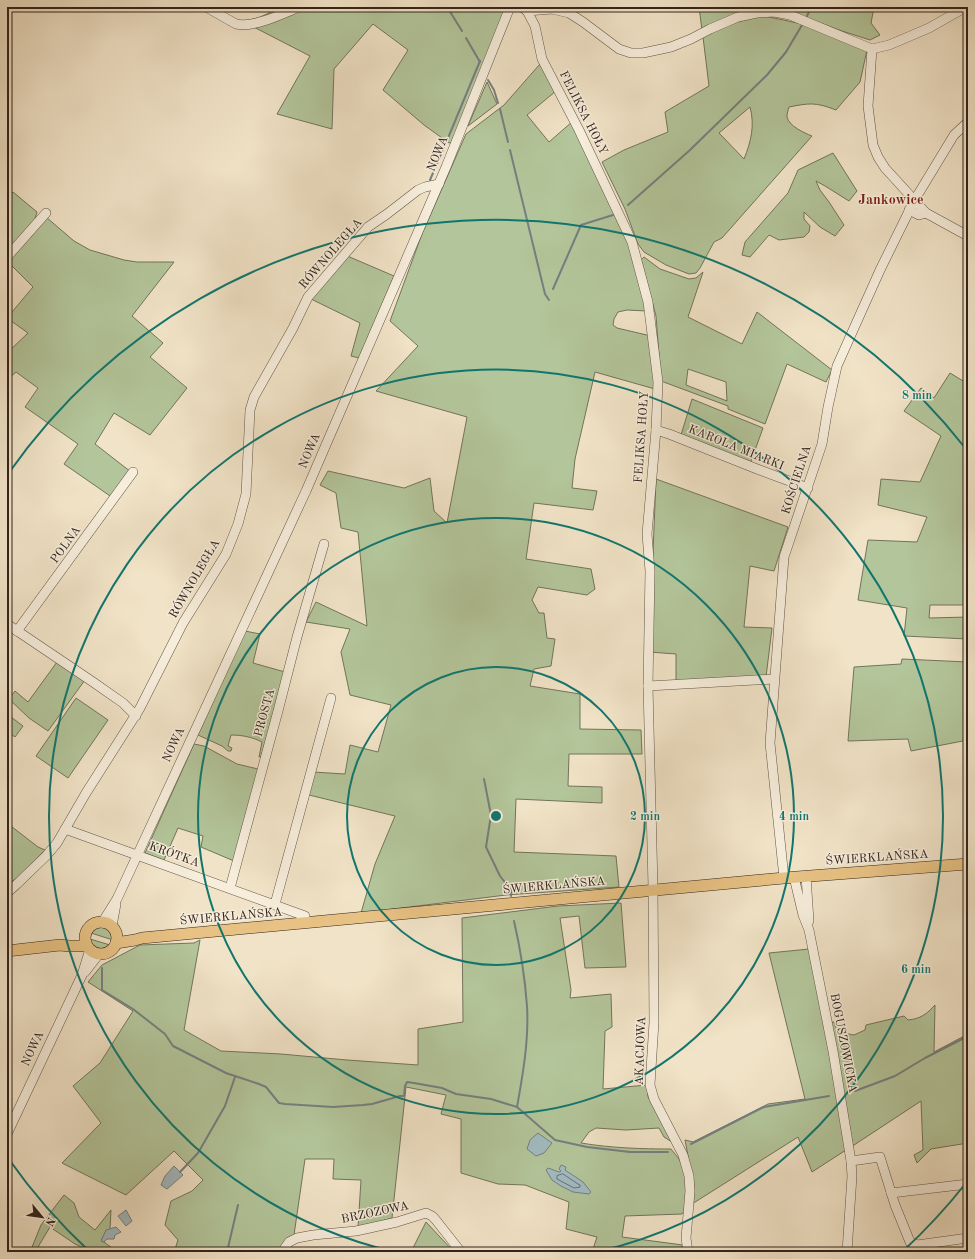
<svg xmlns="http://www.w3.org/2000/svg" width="975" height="1259" viewBox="0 0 975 1259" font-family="'Old Standard TT',serif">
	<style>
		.green { fill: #b3c59a; stroke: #72745c; fill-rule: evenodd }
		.water { fill: #a2bbc2; stroke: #757f80 }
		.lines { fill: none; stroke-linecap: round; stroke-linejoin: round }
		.shore { stroke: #6a7070; stroke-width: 1 }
		.stream { stroke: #757f80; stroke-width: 2 }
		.minor-casing { stroke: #625448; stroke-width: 10 }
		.major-casing { stroke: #32241d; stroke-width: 12 }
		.minor { stroke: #f6eddb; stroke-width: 9 }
		.major { stroke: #e8c284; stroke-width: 11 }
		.ring { fill: none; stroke: #0f766e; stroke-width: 2 }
		.labels { text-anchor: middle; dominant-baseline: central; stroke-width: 3; stroke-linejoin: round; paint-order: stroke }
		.street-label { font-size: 12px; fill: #32241d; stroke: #f6eddb }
		.quarter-label { font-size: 14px; font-weight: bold; fill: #7a1f14; stroke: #f6eddb }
		.centre { fill: #0f766e; stroke: #f6eddb; stroke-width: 2 }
		.ring-label { font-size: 12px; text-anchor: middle; font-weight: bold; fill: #0f766e; stroke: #f6eddb; stroke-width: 3; stroke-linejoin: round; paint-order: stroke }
	</style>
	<rect width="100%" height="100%" fill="#f1e3c7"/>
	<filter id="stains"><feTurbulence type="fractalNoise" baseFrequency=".005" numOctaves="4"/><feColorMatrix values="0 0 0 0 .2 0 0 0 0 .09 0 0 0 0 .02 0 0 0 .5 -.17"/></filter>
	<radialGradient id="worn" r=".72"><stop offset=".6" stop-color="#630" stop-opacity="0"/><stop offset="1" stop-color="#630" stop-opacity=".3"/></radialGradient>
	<g class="green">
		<path d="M280,7H506L452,142L449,143L424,125L383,90L408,50L373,24L334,69L332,129L277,114L310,56L242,21C256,20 268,14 280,7Z"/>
		<path d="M699,7H874L871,23L880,35L870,40L842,31L794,13L769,9L702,30Z"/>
		<path d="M760,15L802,24L867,50L860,82L836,110C816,102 809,103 789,107C788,110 787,114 787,117C789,126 804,133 812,136L722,238L714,242L700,268L696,273L689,274L666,265L644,252L638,244L625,209L602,162L624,150L668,132L665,112L709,86L703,37L716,29ZM750,107C755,125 751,142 744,159L719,133Z"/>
		<path d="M540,64L556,91L527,115L549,142L573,121L631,242L647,311L627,310L618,312L614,319L613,325L617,328L651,336L655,389L595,372L575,459L572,488L597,491L593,510L534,503L526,559L591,569L595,589L587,595L538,587L532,600L539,613H544L547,638L555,639L551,666L534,669L530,686L580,694V729L641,730L642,754H569L568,786L602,787V803L516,799L514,852L616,856L619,887L506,895L361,913L375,864L395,816L309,795L313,772L345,774L350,745L378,752L391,705L350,695L341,652L350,629L306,622L316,602L367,626L358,532L341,528L336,493L320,485L328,471L404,488L430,478L434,511L447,523L467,417L376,391L418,346L390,321L422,234L466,134L504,105Z"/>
		<path d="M487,82L497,104L468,126Z"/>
		<path d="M833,153L857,191L849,201L825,186L816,181L820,190L829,202L844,225L835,236L820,227L804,212V219L810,226L809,232L804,237L779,240L769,235L750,257L742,255L745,242L788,193L798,170Z"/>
		<path d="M13,192L37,212L34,222L7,251V199Z"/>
		<path d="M46,217L74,241L90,250L124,260L137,262H174L132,316L163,343L150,357L187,388L150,435L114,413L95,444L131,472L113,498L64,464L78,444L25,407L38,388L16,372L7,380V353L28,333L7,318L33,287L7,261Z"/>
		<path d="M345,255L394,276L359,358L351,356L360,323L311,299Z"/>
		<path d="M644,257L660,269L689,279L696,278L703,272L688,317L742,344L757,312L832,370L826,382L787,364L765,424L728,409V406L661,381L656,316L641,260ZM688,369L726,382L727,401L686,385Z"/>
		<path d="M950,373L968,384V605H930L929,618L968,617V639L904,636L907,608L858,600L868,540L917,542L927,517L878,505L881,479L920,482L941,436L904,411L921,388L934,398Z"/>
		<path d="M692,399L763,428L750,464L681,435Z"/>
		<path d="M656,479L788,527L774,571L750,566L744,627L772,628L766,677L676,684V654L649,652Z"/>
		<path d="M245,631L260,634L253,663L285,672L261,757H259L262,742C252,737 242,735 231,735L228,746L232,748L231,751H228L222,746L198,735Z"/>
		<path d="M902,659L968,662V740L911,751L908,739L848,741L854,667L901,664Z"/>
		<path d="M57,662L85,680L48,731L29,718L9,699L15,691L28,702Z"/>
		<path d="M76,698L108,720L68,778L36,756Z"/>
		<path d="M7,714L23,726L15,737L7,731Z"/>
		<path d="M194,744L204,746L237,764L258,769L234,861L201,847L203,836L178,828L164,860L145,853Z"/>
		<path d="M7,823L38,847L45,850L21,875L7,885Z"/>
		<path d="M621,903L626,967L585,968L579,916L560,918L571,990L570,998L611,994L612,1027L605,1031L603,1089L647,1085L648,1097L672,1142L664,1137L659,1128L626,1130L596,1128L589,1132L581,1143C611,1148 641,1149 671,1149C674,1153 677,1156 679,1159C685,1170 692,1204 682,1214L625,1216L622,1237L683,1245L677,1252H592L597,1237L566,1229L569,1202L525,1185L498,1184L461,1173V1119L441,1114L446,1095L406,1087L392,1218L358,1228L361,1180L333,1179L334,1159H305L294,1235L279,1252H174L178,1240L165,1225L171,1201L192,1191L203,1180L174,1151L126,1195L62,1163L101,1123L73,1086L100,1063L133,1011L88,982L102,965L140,945L194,943L200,940L184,1030L221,1051L281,1054L347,1060L418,1065V1029L463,1022L462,918L558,906Z"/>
		<path d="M102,927C108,929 113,932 113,940L91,933L95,928Z"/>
		<path d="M90,939L110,945L104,950C96,950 91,946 90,939Z"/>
		<path d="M809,949L829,1049L846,1150L812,1172L798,1137L692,1204L694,1187L685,1140L693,1142L768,1104L805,1099L769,953Z"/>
		<path d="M935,1005L934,1052L968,1034V1143L931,1149L917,1163L914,1155L923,1150L921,1101L851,1147L830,1022H834C836,1033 844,1033 854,1035L865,1030L866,1025L904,1016L908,1020C920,1019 927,1014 935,1005Z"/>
		<path d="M64,1195L74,1203L79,1217L95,1230L111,1210L110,1229L101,1240L118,1252H93L75,1244L50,1227L35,1252H30L41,1225Z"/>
		<path d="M426,1222L454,1252H407L412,1250Z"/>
	</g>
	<g class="water">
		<path d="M538,1133L552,1143L544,1153L536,1156L527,1149L530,1140Z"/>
		<path d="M561,1165L566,1167L565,1170L583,1182L591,1192L589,1194L573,1192L561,1186L552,1180L546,1170L548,1168L559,1172L561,1171L559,1169Z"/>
		<path d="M174,1166L183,1175L167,1189L161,1185L165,1176Z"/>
		<path d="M126,1210L132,1221L126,1226L118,1216Z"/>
		<path d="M116,1227L121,1232L115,1235L114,1239H107L104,1242L101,1241L106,1230Z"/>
	</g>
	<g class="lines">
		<path class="shore" d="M563,1174L578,1184L580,1185V1187L574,1188L557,1179V1176Z"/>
		<g class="stream">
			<path d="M449,10L462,31"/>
			<path d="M807,16L811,7"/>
			<path d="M466,38L480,62"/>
			<path d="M488,80L494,90L498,103"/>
			<path d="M500,109L508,142"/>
			<path d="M448,138L480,61"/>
			<path d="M510,150L545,294L549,300"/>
			<path d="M430,180L444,147"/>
			<path d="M628,205L690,150L767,75L786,52L802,25"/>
			<path d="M553,289L581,225L613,215"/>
			<path d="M484,779L491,815L486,847L500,876L511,890V896"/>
			<path d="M7,877L10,883"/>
			<path d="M514,921C520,947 525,979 527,1006C529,1039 523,1074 517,1107"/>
			<path d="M102,968V990L133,1009L165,1034L173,1046L226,1073L259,1084L266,1087L279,1103L285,1104L333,1107L363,1105L372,1104L400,1096H404L405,1086L407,1082L414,1083L442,1088L456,1094L491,1099L517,1107L555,1140L587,1147L630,1152H668"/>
			<path d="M855,1091L895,1076L925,1058L968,1036"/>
			<path d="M691,1144L764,1107L829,1096"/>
			<path d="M180,1172L198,1153L225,1106L235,1077"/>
			<path d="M227,1252L238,1205"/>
		</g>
		<defs>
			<g id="minor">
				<path d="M206,7L236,24C254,28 282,14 299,7"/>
				<path d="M522,7L527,11L552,9L569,13L583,22L619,49L631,53H643L671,47L691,39L710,29L738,17L757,13L774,12L790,15L802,20L872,49L868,106L873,145L878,157L885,168L926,213L968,236"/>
				<path d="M527,11L535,26L542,59L579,130L632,242L648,302L658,382L656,430L647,534L650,571L648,686L653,887L654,1022L650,1085L654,1099L683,1155L689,1176L690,1191L686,1238L688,1252"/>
				<path d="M872,49L889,45L929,28L966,7"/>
				<path d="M909,210L919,215L926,213"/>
				<path d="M7,257L46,213"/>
				<path d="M656,430L669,434L757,469L808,488"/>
				<path d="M7,624L93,682L123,703L136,716"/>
				<path d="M17,631L133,472"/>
				<path d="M648,686L774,679"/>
				<path d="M65,829L305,916"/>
				<path d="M806,876L809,921"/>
				<path d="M794,877L803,915L809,930L833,1051L851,1161L852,1176L847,1252"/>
				<path d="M784,878L770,743L784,557L822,444L828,407L837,366L880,270L914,201L954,135L968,122"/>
				<path d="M230,888L278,711L297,637L324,544"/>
				<path d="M7,893L17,884L46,856L57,843L86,793L140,708L183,623L226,554L238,524L246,494L250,410L254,397L293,328L308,297L368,227L387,214L418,190L425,187L439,184"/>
				<path d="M275,904L331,698"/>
				<path d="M102,923L117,899L306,491L446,167L510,7"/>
				<path d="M112,926L116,904"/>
				<path d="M85,972L99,954"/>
				<path d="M7,1134L82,975L90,949"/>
				<path d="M851,1161L880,1157L895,1205L910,1242L917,1245L968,1238"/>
				<path d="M891,1193L968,1184"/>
				<path d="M282,1252L289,1242L297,1238L313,1235L356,1231L397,1222L426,1213L432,1216L435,1219L461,1252"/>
			</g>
			<g id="major">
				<circle cx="101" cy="938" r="16"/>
				<path d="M116,943L135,940L142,938L784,878L968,864"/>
				<path d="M7,951L60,945L69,946H87"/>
			</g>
		</defs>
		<use href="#minor" class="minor-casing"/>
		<use href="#major" class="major-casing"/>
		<use href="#minor" class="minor"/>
		<use href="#major" class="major"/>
	</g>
	<g class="ring">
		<circle cx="496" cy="816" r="149"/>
		<circle cx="496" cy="816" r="298"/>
		<path d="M395 1252A447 447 0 1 1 597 1252"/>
		<path d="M966 1183A596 596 0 0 1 902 1252M90 1252A596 596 0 0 1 8 1158M8 474A596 596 0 0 1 966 449"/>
	</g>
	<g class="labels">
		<g class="street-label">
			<text transform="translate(583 113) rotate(63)">FELIKSA HOŁY</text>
			<text transform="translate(438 154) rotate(-68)">NOWA</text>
			<text transform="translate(331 254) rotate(-49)">RÓWNOLEGŁA</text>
			<text transform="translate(642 437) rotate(-86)">FELIKSA HOŁY</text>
			<text transform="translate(736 448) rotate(22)">KAROLA MIARKI</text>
			<text transform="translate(310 451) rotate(-67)">NOWA</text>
			<text transform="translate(797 480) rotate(-72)">KOŚCIELNA</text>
			<text transform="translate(66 545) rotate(-54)">POLNA</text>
			<text transform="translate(195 579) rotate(-60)">RÓWNOLEGŁA</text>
			<text transform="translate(265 713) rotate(-75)">PROSTA</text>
			<text transform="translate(174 745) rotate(-65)">NOWA</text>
			<text transform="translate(174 855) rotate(20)">KRÓTKA</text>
			<text transform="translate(877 858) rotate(-4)">ŚWIERKLAŃSKA</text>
			<text transform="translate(554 886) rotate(-5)">ŚWIERKLAŃSKA</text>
			<text transform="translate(231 917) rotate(-5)">ŚWIERKLAŃSKA</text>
			<text transform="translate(843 1043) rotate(79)">BOGUSZOWICKA</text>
			<text transform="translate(33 1049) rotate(-65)">NOWA</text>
			<text transform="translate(641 1051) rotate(-88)">AKACJOWA</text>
			<text transform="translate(375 1213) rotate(-12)">BRZOZOWA</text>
		</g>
		<g class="quarter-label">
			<text x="891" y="200">Jankowice</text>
		</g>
	</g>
	<circle cx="496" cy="816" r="6" class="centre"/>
	<g class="ring-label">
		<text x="917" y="399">8 min</text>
		<text x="645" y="820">2 min</text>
		<text x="794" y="820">4 min</text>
		<text x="916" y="973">6 min</text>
	</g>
	<rect width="975" height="1259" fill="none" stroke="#f1e3c7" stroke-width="24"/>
	<rect x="8" y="8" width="959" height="1243" fill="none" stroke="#32241d" stroke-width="2"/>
	<rect x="12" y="12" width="951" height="1235" fill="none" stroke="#32241d"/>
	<g transform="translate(42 1217) rotate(119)" stroke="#f6eddb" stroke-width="3" paint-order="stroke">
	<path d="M0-3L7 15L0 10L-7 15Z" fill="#32241d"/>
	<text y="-6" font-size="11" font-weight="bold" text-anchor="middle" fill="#32241d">N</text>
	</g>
	<rect width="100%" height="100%" filter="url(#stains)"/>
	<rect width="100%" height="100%" fill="url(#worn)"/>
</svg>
